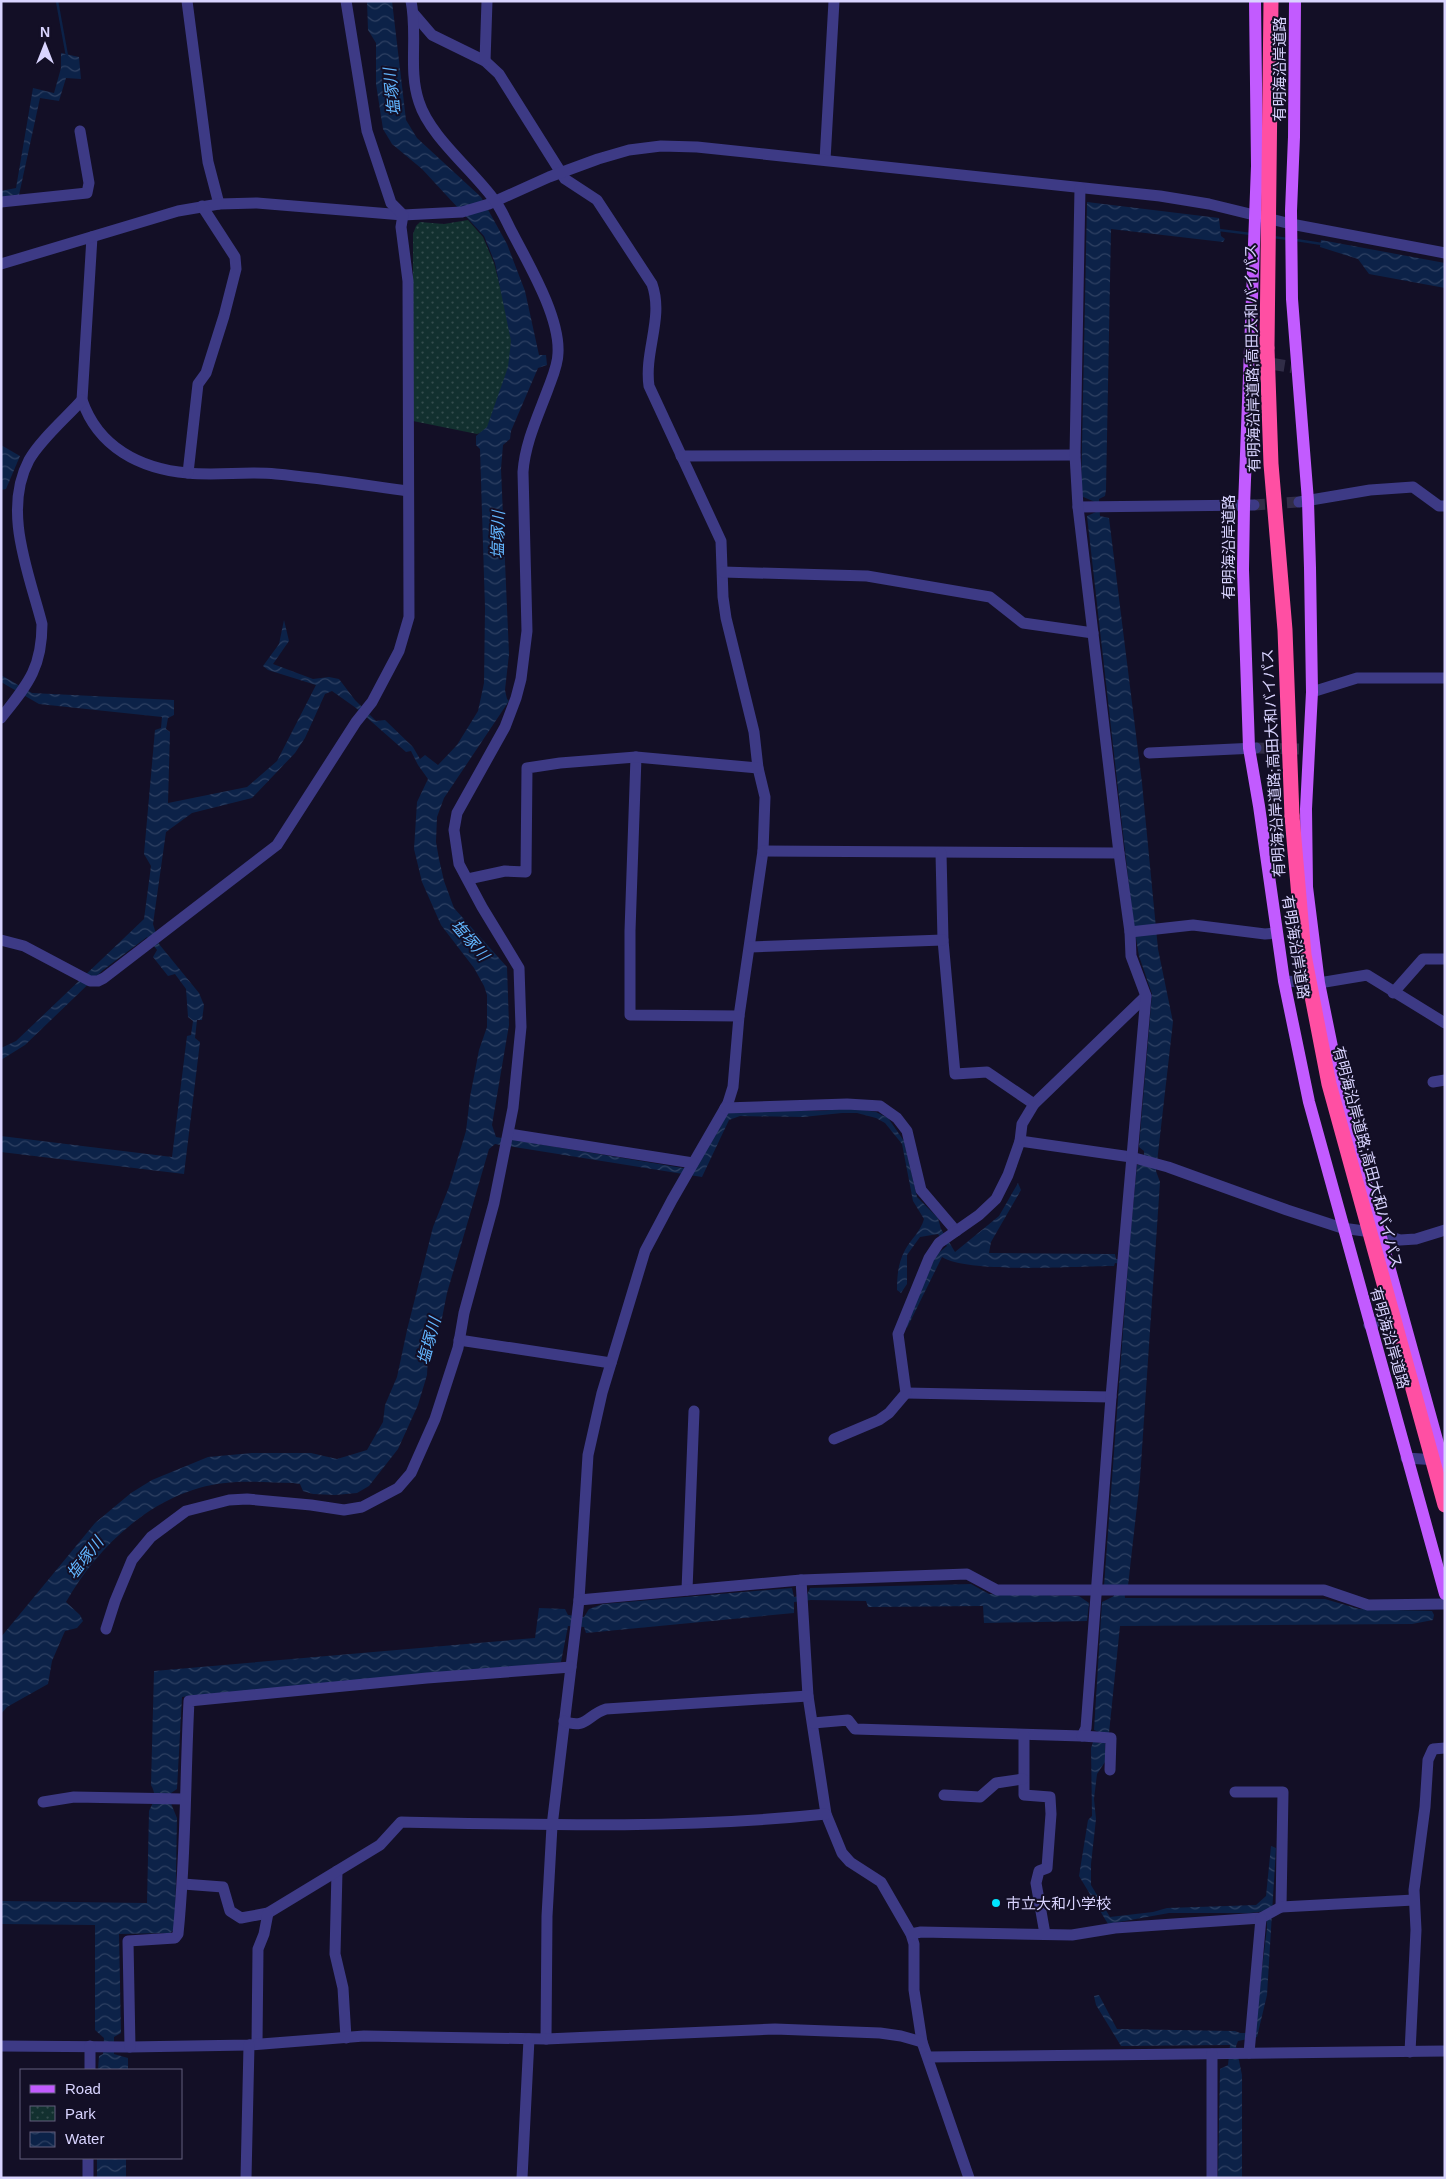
<svg xmlns="http://www.w3.org/2000/svg" width="1446" height="2179" viewBox="0 0 1446 2179" font-family="Helvetica,'Noto Sans JP',sans-serif">
	<style>
		.park { fill: url(#park-dots) }
		.water { fill: url(#water-waves) }
		.lines { fill: none; stroke-linecap: round; stroke-linejoin: round }
		.stream { stroke: #0c2248; stroke-width: 2.5 }
		.minor-tunnel { stroke: #312d47; stroke-width: 11; stroke-dasharray: 11 5.5; stroke-linecap: butt }
		.major-tunnel { stroke: #312d47; stroke-width: 12; stroke-dasharray: 12 6; stroke-linecap: butt }
		.minor { stroke: #3d3a85; stroke-width: 11 }
		.major { stroke: #c25bff; stroke-width: 12 }
		.highway { stroke: #ff4fa3; stroke-width: 15 }
		.highway-bridge { stroke: #ff4fa3; stroke-width: 15 }
		.poi-dot { fill: #00e5ff; stroke: #130f26; stroke-width: 2 }
		.labels { text-anchor: middle; dominant-baseline: central; stroke-width: 4; stroke-linejoin: round; paint-order: stroke }
		.street-label { font-size: 15px; fill: #d9d4ff; stroke: #130f26 }
		.poi-label { font-size: 15px; fill: #d9d4ff; stroke: #130f26; text-anchor: start }
		.water-label { font-size: 16px; font-style: italic; fill: #62b6ff; stroke: #130f26 }
	</style>
	<defs>
		<pattern id="park-dots" width="8" height="8" patternUnits="userSpaceOnUse" patternTransform="scale(1.25)"><rect width="8" height="8" fill="#12302f"/><path d="M2 2h.1M6 6h.1" fill="none" stroke="#344d4e" stroke-width="1.8" stroke-linecap="round"/></pattern>
		<pattern id="water-waves" width="16" height="10" patternUnits="userSpaceOnUse" patternTransform="scale(1.25)"><rect width="16" height="10" fill="#0c2248"/><path d="M0 5q4-4 8 0t8 0" fill="none" stroke="#2f4163"/></pattern>
	</defs>
	<rect width="100%" height="100%" fill="#130f26"/>
	<path class="park" d="M468,220L483,237L494,263L502,294L515,321L520,351L487,431L477,434L413,421V234L416,226L420,222L444,224Z"/>
	<g class="water">
		<path d="M367,1H392L406,120L417,138L481,197L507,244L525,291L539,355H546L547,365L538,368L511,431L510,439L503,445L501,469L509,654L505,690L507,699L509,701L444,798L437,817L436,842L439,859L444,881L454,908L507,967L509,1025L492,1125L496,1137L695,1170L728,1113L740,1111H821L852,1108L876,1112L888,1118L904,1141L917,1197L938,1218L941,1229L955,1252L999,1216L1018,1183L1021,1190L991,1242L989,1253L1115,1254L1116,1259L1128,1260L1137,1165H1144V1151L1139,1147L1152,994L1139,956L1133,921L1087,516L1096,512L1095,502L1081,496L1087,202L1219,218L1221,236L1225,239L1223,242L1111,229L1106,490L1105,496L1099,499L1100,516L1109,518L1142,783L1158,949L1173,1022L1156,1171L1160,1182L1140,1479L1128,1586L1124,1587L1125,1598L1325,1599L1359,1609L1432,1611L1434,1615L1433,1620L1412,1624L1120,1626L1109,1733L1105,1734V1762L1097,1774L1094,1799L1096,1819L1091,1864V1885L1110,1917L1153,1912L1167,1908L1256,1905L1266,1896L1271,1846L1276,1848L1267,1995L1257,2037L1238,2041L1236,2046L1242,2075V2178H1218L1220,2069L1228,2065L1230,2045L1121,2046L1096,2005L1094,1996L1099,1995L1117,2029L1235,2031L1240,2033H1254L1267,1928L1266,1911L1250,1913H1169L1108,1924L1079,1876L1088,1820L1092,1816L1091,1748L1093,1742L1101,1743V1733L1094,1730L1102,1602L1114,1596V1589L1104,1586L1128,1265L1115,1263L1114,1266C1077,1266 969,1274 942,1257L907,1328L906,1323L936,1255L947,1246L938,1234L920,1237L907,1255V1284L901,1293L897,1290C897,1276 898,1263 905,1250C911,1239 921,1231 924,1219L913,1201L902,1144L885,1123L876,1118L857,1113H842L803,1117L740,1116L729,1120L702,1177L495,1144L489,1149L447,1293L441,1323L428,1355L427,1375L418,1405L398,1449L369,1486L357,1493L335,1495L313,1494L303,1491L300,1484L293,1483C271,1483 247,1480 225,1483C157,1490 98,1545 66,1602L80,1615L83,1621L77,1628L65,1631L52,1661L48,1684L7,1707L1,1714V1637L95,1523L131,1493L152,1480L208,1457L252,1453H311L337,1459L367,1450L383,1422L385,1405L397,1377L407,1330L433,1227L449,1187L466,1131L470,1097L479,1050L487,1027V995L484,986L474,968L441,925L422,882L414,849L417,802L428,779L418,765L411,751L406,752L356,708L332,691L325,694L305,738L295,753L252,798L192,813L166,832L153,924L159,944L199,993L204,1005L202,1020H197L195,1038L200,1042L184,1174L1,1152V1136L172,1157L187,1036L191,1035L193,1021L188,1017L186,989L175,974L168,976L153,957L157,950L147,937L103,970L25,1045L1,1060V1048L16,1041L144,919L151,866L144,854L155,730L161,728L162,717L39,704L1,682V675L32,693L174,700V715L168,718L166,729L170,732L168,803L247,787L277,761L316,685L268,670L263,666L279,644L284,620L289,641L273,664L313,679L329,677L339,679L355,700L376,721L385,720L413,747L420,759L425,755L438,765L457,745L478,711L484,683L485,608L480,449L476,445V436L487,427L508,367L511,341L495,263L484,236L422,169L392,144L383,129L376,84V43L368,30Z"/>
		<path d="M61,53L79,57L81,79L66,78L59,101L40,98L19,195L1,197V191L16,188L33,88L54,93L61,68Z"/>
		<path d="M1321,240L1445,263V288L1369,274L1358,259L1320,247Z"/>
		<path d="M1,445L20,456L6,489L1,490Z"/>
		<path d="M971,1584L989,1594L1079,1596L1089,1603L1087,1621L984,1623L983,1606L868,1607L866,1601L811,1600L794,1602V1613L586,1633L584,1627L568,1626L561,1662L182,1697L177,1789L171,1793L170,1801L177,1818L175,1929L170,1933L119,1934L121,2033L114,2037V2054L128,2058V2070H98L99,2056L103,2054L104,2038L95,2030V1925L1,1924V1901L147,1903L149,1811C154,1801 157,1796 151,1785L154,1671L535,1638L539,1608L565,1609L568,1615L584,1617L589,1609L603,1604L792,1588L794,1597L807,1595L810,1588Z"/>
		<rect x="97" y="2158" width="29" height="20"/>
	</g>
	<g class="lines">
		<g class="stream">
			<path d="M57,1L67,56"/>
			<path d="M1219,230L1251,234"/>
			<path d="M1273,237L1288,239"/>
			<path d="M1296,240L1322,244"/>
		</g>
		<g class="minor-tunnel">
			<path d="M1254,505L1299,502"/>
			<path d="M1256,748L1299,749"/>
		</g>
		<path class="major-tunnel" d="M1255,361L1292,367"/>
		<g class="minor">
			<path d="M187,1L208,162L219,204"/>
			<path d="M414,14L432,35L485,61L499,74L565,179L597,200L652,284C664,318 644,351 649,386L721,541L723,597L726,618L754,732L758,768L765,797L763,851L739,1016L733,1087L728,1103L672,1200L645,1251L602,1393L588,1455L579,1600L552,1826L547,1916L546,2039"/>
			<path d="M485,61L487,1"/>
			<path d="M825,160L834,1"/>
			<path d="M1,202L87,193L89,183L80,131"/>
			<path d="M92,237L82,400C98,447 140,469 188,473C217,476 247,471 276,474C320,478 364,485 408,491"/>
			<path d="M1,264L178,211L219,204L257,203L403,215L462,212L489,204L549,177L598,159L629,150L661,146L697,147L1160,196L1209,204L1291,224L1445,253"/>
			<path d="M681,456L1075,455"/>
			<path d="M188,473L198,384L206,373L224,316L236,269L235,257L202,206"/>
			<path d="M1299,502L1370,490L1413,487L1439,506H1445"/>
			<path d="M1078,507L1254,505"/>
			<path d="M723,572L867,576L990,597L1023,623L1093,633"/>
			<path d="M1312,692L1357,678H1445"/>
			<path d="M1,718C27,685 42,669 42,624C29,573 2,511 29,460C41,439 66,418 82,400"/>
			<path d="M1149,753L1256,748"/>
			<path d="M636,757L630,931V1015L739,1016"/>
			<path d="M763,851L1119,853"/>
			<path d="M941,853L943,940L955,1074L987,1072L1034,1104"/>
			<path d="M468,879L505,871L526,872L527,768L560,763L636,757L758,768"/>
			<path d="M1130,932L1193,925L1265,934L1276,933"/>
			<path d="M1,940L24,946L90,981H98L104,978L277,845L356,722L372,702L399,651L409,617L408,281L401,227L403,215L391,203L367,131L346,1"/>
			<path d="M750,947L943,940"/>
			<path d="M1284,981L1319,983L1367,975L1445,1023"/>
			<path d="M1393,993L1423,959H1445"/>
			<path d="M1433,1082L1445,1080"/>
			<path d="M725,1108L847,1104L880,1106L897,1118L907,1131L921,1190L956,1231"/>
			<path d="M509,1134L693,1163"/>
			<path d="M1020,1141L1131,1157L1168,1167L1287,1210L1342,1228L1379,1233L1400,1240L1416,1239L1445,1230"/>
			<path d="M1369,1325L1401,1314"/>
			<path d="M459,1340L611,1363"/>
			<path d="M906,1393L1111,1397"/>
			<path d="M834,1439L879,1420L889,1413L906,1393L898,1334L929,1258L939,1243L979,1215L996,1199L1008,1175L1020,1141L1022,1124L1034,1104L1146,996"/>
			<path d="M1406,1458L1438,1460"/>
			<path d="M801,1580L808,1696L826,1814L842,1853L850,1862L881,1882L911,1934L914,1944V1990L922,2042L969,2178"/>
			<path d="M687,1590L694,1411"/>
			<path d="M579,1600L801,1580L967,1574L997,1590H1324L1368,1605L1445,1604"/>
			<path d="M106,1629L115,1601L132,1560L151,1537L186,1511L229,1500L247,1499L311,1505L344,1510L362,1507L398,1488L411,1473L435,1419L458,1348L464,1313L494,1203L513,1108L521,1027L519,968L482,907L459,864L454,830L457,813L505,727L516,698L521,679L527,631L523,472C525,443 538,416 548,389C552,378 558,365 558,353C560,317 529,265 513,234C507,223 502,210 495,201C474,171 430,137 419,102C408,70 418,35 411,1"/>
			<path d="M564,1721C586,1730 587,1715 606,1709L808,1696"/>
			<path d="M813,1723L848,1720L855,1729L1082,1736L1086,1728L1111,1397L1146,996L1131,956L1130,932L1119,853L1078,507L1075,455L1080,188"/>
			<path d="M1024,1735V1795L1050,1797L1051,1814L1047,1868L1039,1871L1036,1883L1045,1934"/>
			<path d="M1082,1736L1111,1738L1110,1770"/>
			<path d="M1235,1792H1283L1281,1907"/>
			<path d="M944,1795L980,1797L996,1783L1023,1779"/>
			<path d="M43,1802L74,1797L184,1799"/>
			<path d="M337,1871L335,1954L343,1988L346,2038"/>
			<path d="M183,1884L223,1887L230,1911L241,1918L268,1913L380,1845L401,1822C543,1825 685,1829 826,1814"/>
			<path d="M911,1934L921,1932L1072,1935L1115,1928L1261,1918L1281,1907L1414,1900"/>
			<path d="M257,2043L258,1949L264,1934L268,1913"/>
			<path d="M1,2046L130,2047L249,2045L364,2036L546,2039L775,2029L880,2033L901,2036L922,2042"/>
			<path d="M130,2047L128,1941L175,1938L178,1934C186,1857 185,1779 189,1701L427,1678L571,1667"/>
			<path d="M1410,2052L1416,1930L1414,1890L1425,1807L1428,1760L1433,1749L1445,1748"/>
			<path d="M1249,2053L1261,1918"/>
			<path d="M928,2057L1445,2051"/>
			<path d="M90,2070V2046"/>
			<path d="M88,2178V2158"/>
			<path d="M246,2178L249,2045"/>
			<path d="M522,2178L529,2039"/>
			<path d="M1212,2178V2054"/>
		</g>
		<g class="major">
			<path d="M1255,1L1257,166L1244,506L1243,570L1249,748L1259,806L1284,981L1309,1102L1445,1594"/>
			<path d="M1295,1L1294,137L1291,211L1292,299L1308,501L1310,568L1312,692L1306,809L1307,887L1319,983L1342,1096L1445,1469"/>
		</g>
		<path class="highway" d="M1267,348L1271,464L1285,630L1292,816"/>
		<g class="highway-bridge">
			<path d="M1267,348L1271,1"/>
			<path d="M1292,816L1304,955L1329,1084L1445,1505"/>
		</g>
	</g>
	<circle class="poi-dot" cx="996" cy="1903" r="5"/>
	<g class="labels">
		<g class="street-label">
			<text transform="translate(1279 69) rotate(-90)">有明海沿岸道路</text>
			<text transform="translate(1252 358) rotate(-91)">有明海沿岸道路;高田大和バイパス</text>
			<text transform="translate(1228 547) rotate(-90)">有明海沿岸道路</text>
			<text transform="translate(1273 763) rotate(-93)">有明海沿岸道路;高田大和バイパス</text>
			<text transform="translate(1296 947) rotate(81)">有明海沿岸道路</text>
			<text transform="translate(1368 1157) rotate(75)">有明海沿岸道路;高田大和バイパス</text>
			<text transform="translate(1390 1338) rotate(74)">有明海沿岸道路</text>
		</g>
		<g class="poi-label">
			<text x="1006" y="1903">市立大和小学校</text>
		</g>
		<g class="water-label">
			<text transform="translate(392 92) rotate(-96)">塩塚川</text>
			<text transform="translate(498 535) rotate(-89)">塩塚川</text>
			<text transform="translate(470 940) rotate(49)">塩塚川</text>
			<text transform="translate(429 1341) rotate(-75)">塩塚川</text>
			<text transform="translate(85 1558) rotate(-52)">塩塚川</text>
		</g>
	</g>
	<rect width="1446" height="2179" fill="none" stroke="#d9d4ff" stroke-width="5"/>
	<rect x="20" y="2069" width="162" height="90" fill="#130f26" stroke="#625e7d"/>
	<rect x="30" y="2085" width="25" height="8" fill="#c25bff" stroke="#625e7d"/>
	<text x="65" y="2094" font-size="15" fill="#d9d4ff">Road</text>
	<rect x="30" y="2106" width="25" height="15" fill="url(#park-dots)" stroke="#625e7d"/>
	<text x="65" y="2119" font-size="15" fill="#d9d4ff">Park</text>
	<rect x="30" y="2132" width="25" height="15" fill="url(#water-waves)" stroke="#625e7d"/>
	<text x="65" y="2144" font-size="15" fill="#d9d4ff">Water</text>
	<g transform="translate(45 45)" stroke="#130f26" stroke-width="4" paint-order="stroke">
	<path d="M0-4L9 19L0 12L-9 19Z" fill="#d9d4ff"/>
	<text y="-8" font-size="14" font-weight="bold" text-anchor="middle" fill="#d9d4ff">N</text>
	</g>
</svg>
